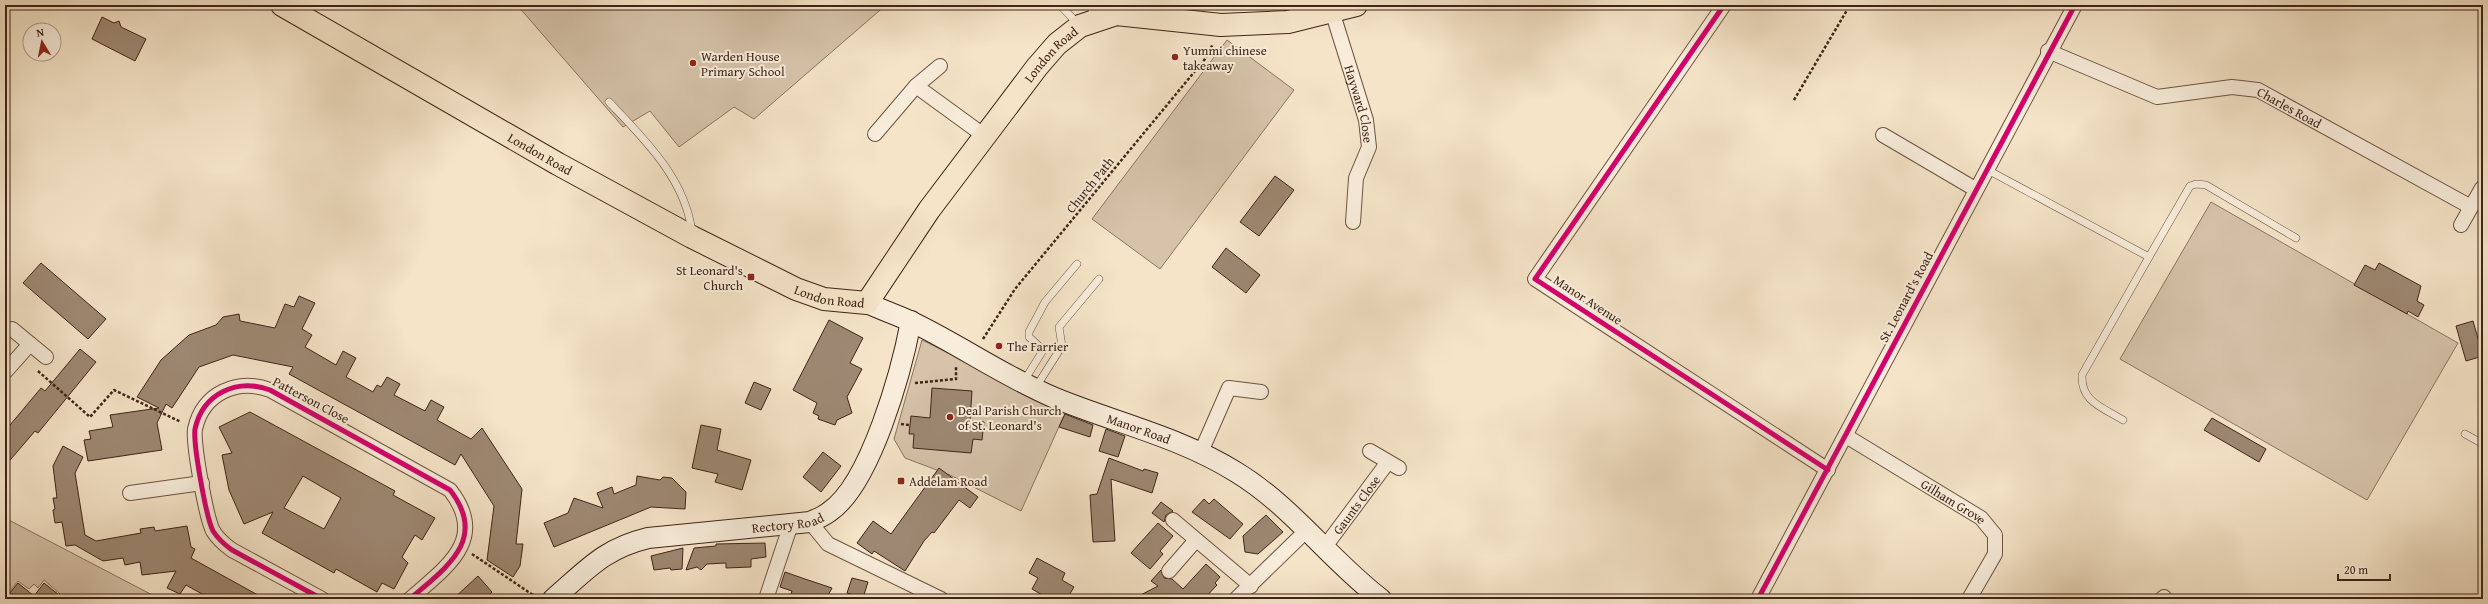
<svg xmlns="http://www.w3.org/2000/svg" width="2488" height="604" viewBox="0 0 2488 604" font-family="'Gentium Book Plus',serif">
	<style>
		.green { fill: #d6c3aa; stroke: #8b7460 }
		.building { fill: #9e8873; stroke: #402417; fill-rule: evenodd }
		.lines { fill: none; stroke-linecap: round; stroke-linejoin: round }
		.lane-casing { stroke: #6d5443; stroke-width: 8 }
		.street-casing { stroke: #6d5443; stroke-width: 16 }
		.secondary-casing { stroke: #402417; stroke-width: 22 }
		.primary-casing { stroke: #402417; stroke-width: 24 }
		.path { stroke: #402417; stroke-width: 2.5; stroke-dasharray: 3 2; stroke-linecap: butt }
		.lane { stroke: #f8eddb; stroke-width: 7 }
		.street { stroke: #f8eddb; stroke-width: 14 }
		.secondary { stroke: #f8eddb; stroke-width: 20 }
		.primary { stroke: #f5e4c8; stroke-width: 22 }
		.cycleway-casing { stroke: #f8eddb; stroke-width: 8 }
		.cycleway { stroke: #d6006c; stroke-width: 5 }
		.poi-dot { fill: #8f2418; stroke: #f8eddb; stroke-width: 1.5 }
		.labels { text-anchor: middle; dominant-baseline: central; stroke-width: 4; stroke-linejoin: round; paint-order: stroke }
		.poi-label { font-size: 13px; fill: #402417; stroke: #f8eddb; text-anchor: start }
		.street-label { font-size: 13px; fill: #402417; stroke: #f8eddb }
	</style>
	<rect width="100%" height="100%" fill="#f5e4c8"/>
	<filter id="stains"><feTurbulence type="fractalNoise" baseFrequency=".005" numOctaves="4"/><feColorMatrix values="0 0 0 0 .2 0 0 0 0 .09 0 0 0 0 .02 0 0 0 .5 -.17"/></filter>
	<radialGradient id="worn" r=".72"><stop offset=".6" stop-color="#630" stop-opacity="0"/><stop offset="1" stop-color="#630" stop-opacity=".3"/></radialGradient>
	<g class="green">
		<path d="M517,5H886L754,119L734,107L679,147L650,111L623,127Z"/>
		<path d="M1227,40L1294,90L1160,269L1092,219Z"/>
		<path d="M2211,202L2458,343L2367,500L2120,359Z"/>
		<path d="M922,340L1066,411L1021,511L950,475L905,458L894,439Z"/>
		<path d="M5,518L160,599H66L44,580L38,588L34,584L29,589L18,581L6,596Z"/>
	</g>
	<g class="building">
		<path d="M102,17L114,23L119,21L121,27L146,39L135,61L92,39Z"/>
		<path d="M1275,176L1294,190L1259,236L1240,222Z"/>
		<path d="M1226,248L1260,275L1246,293L1212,267Z"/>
		<path d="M41,263L106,319L88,339L23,283Z"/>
		<path d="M2379,263L2421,286L2417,301L2424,305L2418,317L2408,311L2407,314L2354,285L2365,265L2375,270Z"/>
		<path d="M299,296L315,303L302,329L312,335L305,347L336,365L343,351L356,358L346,377L373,392L377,385L381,387L387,377L400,384L394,395L425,411L431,400L444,407L437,420L471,439L482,428L522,489L516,544H523L520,566L513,577L487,560L494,506L461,454L455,465L289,374L293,367L233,355L199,367L172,408L166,404L157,423L162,450L88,461L84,440L91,439L89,431L113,427L110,415L159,408L137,397L161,360L189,335L216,325L223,317L239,314L240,321L275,328L285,304L294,307Z"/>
		<path d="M829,320L863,338L850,363L862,369L847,397L852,413L837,420L835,425L818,419L819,416L813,413L817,403L793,390Z"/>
		<path d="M2473,321L2483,356L2466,361L2456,326Z"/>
		<path d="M80,349L96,362L38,433L35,431L5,466V431L41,388L45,391Z"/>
		<path d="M754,382L771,389L761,410L745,403Z"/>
		<path d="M932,388L972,391L970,421L984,422L982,440L973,439L971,453L913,448L914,434H909L911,416L930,418Z"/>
		<path d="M250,412L395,491L393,495L435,518L422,540L415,535L402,557L408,563L394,589L382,583L377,592L336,569L334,573L262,533L273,512L244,524L229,490L222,455L232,453L219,427ZM303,476L341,498L324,529L284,508Z"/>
		<path d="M1065,414L1093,425L1090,437L1059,427Z"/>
		<path d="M2212,418L2266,449L2259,462L2204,430Z"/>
		<path d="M701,425L721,429L717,450L751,460L742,490L715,482L718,474L692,468Z"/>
		<path d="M1106,429L1125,436L1118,457L1099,451Z"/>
		<path d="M63,446L83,457L75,473L85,535L96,541L141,533L140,529L154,527L155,531L187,526L191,547L195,549L191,558L265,599H211L186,585L180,594L167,588L176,571L142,575L140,562L125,565L123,558L103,561L75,545L66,546L62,522L55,523L53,510L55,509L53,498H57L53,466Z"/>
		<path d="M823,452L841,466L821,492L803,477Z"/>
		<path d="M1109,458L1143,471L1144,469L1158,473L1152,493L1111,479L1115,541L1093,542L1090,495L1097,494Z"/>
		<path d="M939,468L978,497L970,508L959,500L934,533L932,532L924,541L905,571L874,551L872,554L857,543L873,521L891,534Z"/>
		<path d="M637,476L660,480L663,477L672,478L686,492L685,509L651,507L554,547L544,523L568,513L574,498L603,508L597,493L612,487L614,494L636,485Z"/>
		<path d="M1204,499L1209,504L1214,499L1243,524L1230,539L1192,512Z"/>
		<path d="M1161,502L1173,511L1166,515L1164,522L1152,513Z"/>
		<path d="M1266,515L1283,532L1258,554L1245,552L1243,536Z"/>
		<path d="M1158,523L1173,536L1160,551L1163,554L1150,569L1131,553Z"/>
		<path d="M765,543L766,557L751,559V567L726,568V563L707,564L701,570L697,567L686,570L694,548L716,546V544Z"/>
		<path d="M683,548L682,569L671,570L670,568L654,570L651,556Z"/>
		<path d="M1037,558L1065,573L1062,580L1074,587L1067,599H1049L1032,589L1038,578L1029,573Z"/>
		<path d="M1206,564L1220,577L1215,583L1217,585L1204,599H1133L1158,586L1151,581L1161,570L1164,578L1172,579L1183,589Z"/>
		<path d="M785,572L805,579L832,588L826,599H789L792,591L780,587Z"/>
		<path d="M478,576L492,592L485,599H453Z"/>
		<path d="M852,578L868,582L863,598L847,593Z"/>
		<path d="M18,583L34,596L44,583L64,599H5Z"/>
	</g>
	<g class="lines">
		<defs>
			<g id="lane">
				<path d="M1060,5L1078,24"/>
				<path d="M609,102C644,139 685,178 692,232"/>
				<path d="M1986,169L2149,257L2190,186L2196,184L2206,185L2296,238"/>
				<path d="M1024,381L1042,352L1041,348L1029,337V332L1045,302L1077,264"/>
				<path d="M1036,387L1062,346L1059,327L1099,279"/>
				<path d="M2123,420C2102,407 2081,402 2082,375L2149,257"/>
				<path d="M2465,434L2483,444"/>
			</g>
			<g id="street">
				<path d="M1095,5L1097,19"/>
				<path d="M1724,5L1535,279L1828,470"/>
				<path id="s1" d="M1332,11L1366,120L1369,147L1356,178L1353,222"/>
				<path id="s2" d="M2048,51L2157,97L2232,87L2258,90L2471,207"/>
				<path d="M916,86L940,66"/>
				<path d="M875,134L916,86L986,137"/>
				<path d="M1883,135L1975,189"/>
				<path d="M2461,225L2482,188"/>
				<path d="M12,329L46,357"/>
				<path d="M5,372L30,344"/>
				<path id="s3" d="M1846,436L1981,518L1995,535V554L1969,599"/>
				<path d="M1370,451L1399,468"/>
				<path d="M1201,452L1229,388L1261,392"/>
				<path d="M130,493L202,483"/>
				<path d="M1173,520L1251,586"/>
				<path d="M810,522L828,544L941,599"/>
				<path id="s4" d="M1324,548L1388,462"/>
				<path d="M1169,571L1196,540"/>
				<path d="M322,599L232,550C225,545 218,539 213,531C206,517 193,444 195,429C203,393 237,378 270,390L450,490C489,540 445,568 410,599"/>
				<path d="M766,599L791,524"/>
				<path d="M1236,599L1307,530"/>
				<path d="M1758,599L2075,5"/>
				<path d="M2162,599L2164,597"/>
			</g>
			<g id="secondary">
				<path id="s5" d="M867,303C882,310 897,315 912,322C960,345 1005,377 1055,398C1116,423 1180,437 1236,472C1292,506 1330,560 1381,599"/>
				<path id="s6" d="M553,599C587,570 603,549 648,538L810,522C817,519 824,516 829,512C871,484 902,369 911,321"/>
			</g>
			<g id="primary">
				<path id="s7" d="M282,5L558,164L692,237L796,289L824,299L867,303L929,210L1037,67L1057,44L1080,26L1116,14L1221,25L1288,22L1356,5"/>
			</g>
		</defs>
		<use href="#lane" class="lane-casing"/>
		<use href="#street" class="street-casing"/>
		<use href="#secondary" class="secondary-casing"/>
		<use href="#primary" class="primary-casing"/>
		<g class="path">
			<path d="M1794,100L1850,5"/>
			<path d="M983,339L1015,289L1205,59L1213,44"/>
			<path d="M38,371L90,417L114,390L181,422"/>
			<path d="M915,383L956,379V367"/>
			<path d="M901,424L909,425"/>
			<path d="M472,554L536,597"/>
		</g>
		<use href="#lane" class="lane"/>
		<use href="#street" class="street"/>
		<use href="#secondary" class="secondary"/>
		<use href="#primary" class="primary"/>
		<defs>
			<g id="cycleway">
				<path d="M1724,5L1535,279L1828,470"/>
				<path d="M322,599L232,550C225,545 218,539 213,531C206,517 193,444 195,429C203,393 237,378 270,390L450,490C489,540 445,568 410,599"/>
				<path d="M1758,599L2075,5"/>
			</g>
		</defs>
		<use href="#cycleway" class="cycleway-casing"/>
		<use href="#cycleway" class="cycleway"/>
	</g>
	<g class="poi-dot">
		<circle cx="1175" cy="57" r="4"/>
		<circle cx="693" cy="63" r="4"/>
		<rect x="747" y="273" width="8" height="8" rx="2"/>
		<circle cx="999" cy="346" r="4"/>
		<circle cx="950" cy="417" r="4"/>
		<rect x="897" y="477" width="8" height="8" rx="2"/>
	</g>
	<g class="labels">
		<g class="poi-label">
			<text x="1183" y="50">Yummi chinese<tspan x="1183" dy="15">takeaway</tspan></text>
			<text x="701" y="56">Warden House<tspan x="701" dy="15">Primary School</tspan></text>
			<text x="743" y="270" text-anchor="end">St Leonard's<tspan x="743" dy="15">Church</tspan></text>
			<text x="1007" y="346">The Farrier</text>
			<text x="958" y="410">Deal Parish Church<tspan x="958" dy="15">of St. Leonard's</tspan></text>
			<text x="909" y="481">Addelam Road</text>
		</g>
		<g class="street-label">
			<text stroke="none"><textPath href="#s7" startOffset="970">London Road</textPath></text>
			<text stroke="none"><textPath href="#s1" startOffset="97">Hayward Close</textPath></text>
			<text stroke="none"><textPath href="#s2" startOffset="256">Charles Road</textPath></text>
			<text stroke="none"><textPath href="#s7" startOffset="298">London Road</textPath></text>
			<text transform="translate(1090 185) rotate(-51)">Church Path</text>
			<text stroke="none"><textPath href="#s7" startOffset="622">London Road</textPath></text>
			<text transform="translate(1906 297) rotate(-62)">St. Leonard's Road</text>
			<text transform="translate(1588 300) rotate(33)">Manor Avenue</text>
			<text transform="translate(311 400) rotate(28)">Patterson Close</text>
			<text stroke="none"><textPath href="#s5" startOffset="300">Manor Road</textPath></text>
			<text stroke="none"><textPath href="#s3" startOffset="126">Gilham Grove</textPath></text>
			<text stroke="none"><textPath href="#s4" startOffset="54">Gaunts Close</textPath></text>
			<text stroke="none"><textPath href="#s6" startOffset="255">Rectory Road</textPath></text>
		</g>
	</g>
	<rect width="2488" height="604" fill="none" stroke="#f5e4c8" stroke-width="20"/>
	<rect x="6" y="6" width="2476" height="592" fill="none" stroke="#402417" stroke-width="2"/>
	<rect x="10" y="10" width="2468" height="584" fill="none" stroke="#402417"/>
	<g transform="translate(42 42) rotate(350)"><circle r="19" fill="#f8eddb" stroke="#ae9d8d"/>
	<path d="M0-3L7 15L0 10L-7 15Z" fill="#8f2418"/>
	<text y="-6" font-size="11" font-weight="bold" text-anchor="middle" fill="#402417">N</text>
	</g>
	<path d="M2338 574v6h52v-6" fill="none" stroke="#402417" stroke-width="2"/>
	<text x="2344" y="574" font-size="12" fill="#402417" stroke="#f8eddb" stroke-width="3" paint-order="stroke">20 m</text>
	<rect width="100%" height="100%" filter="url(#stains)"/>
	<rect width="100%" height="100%" fill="url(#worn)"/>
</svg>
